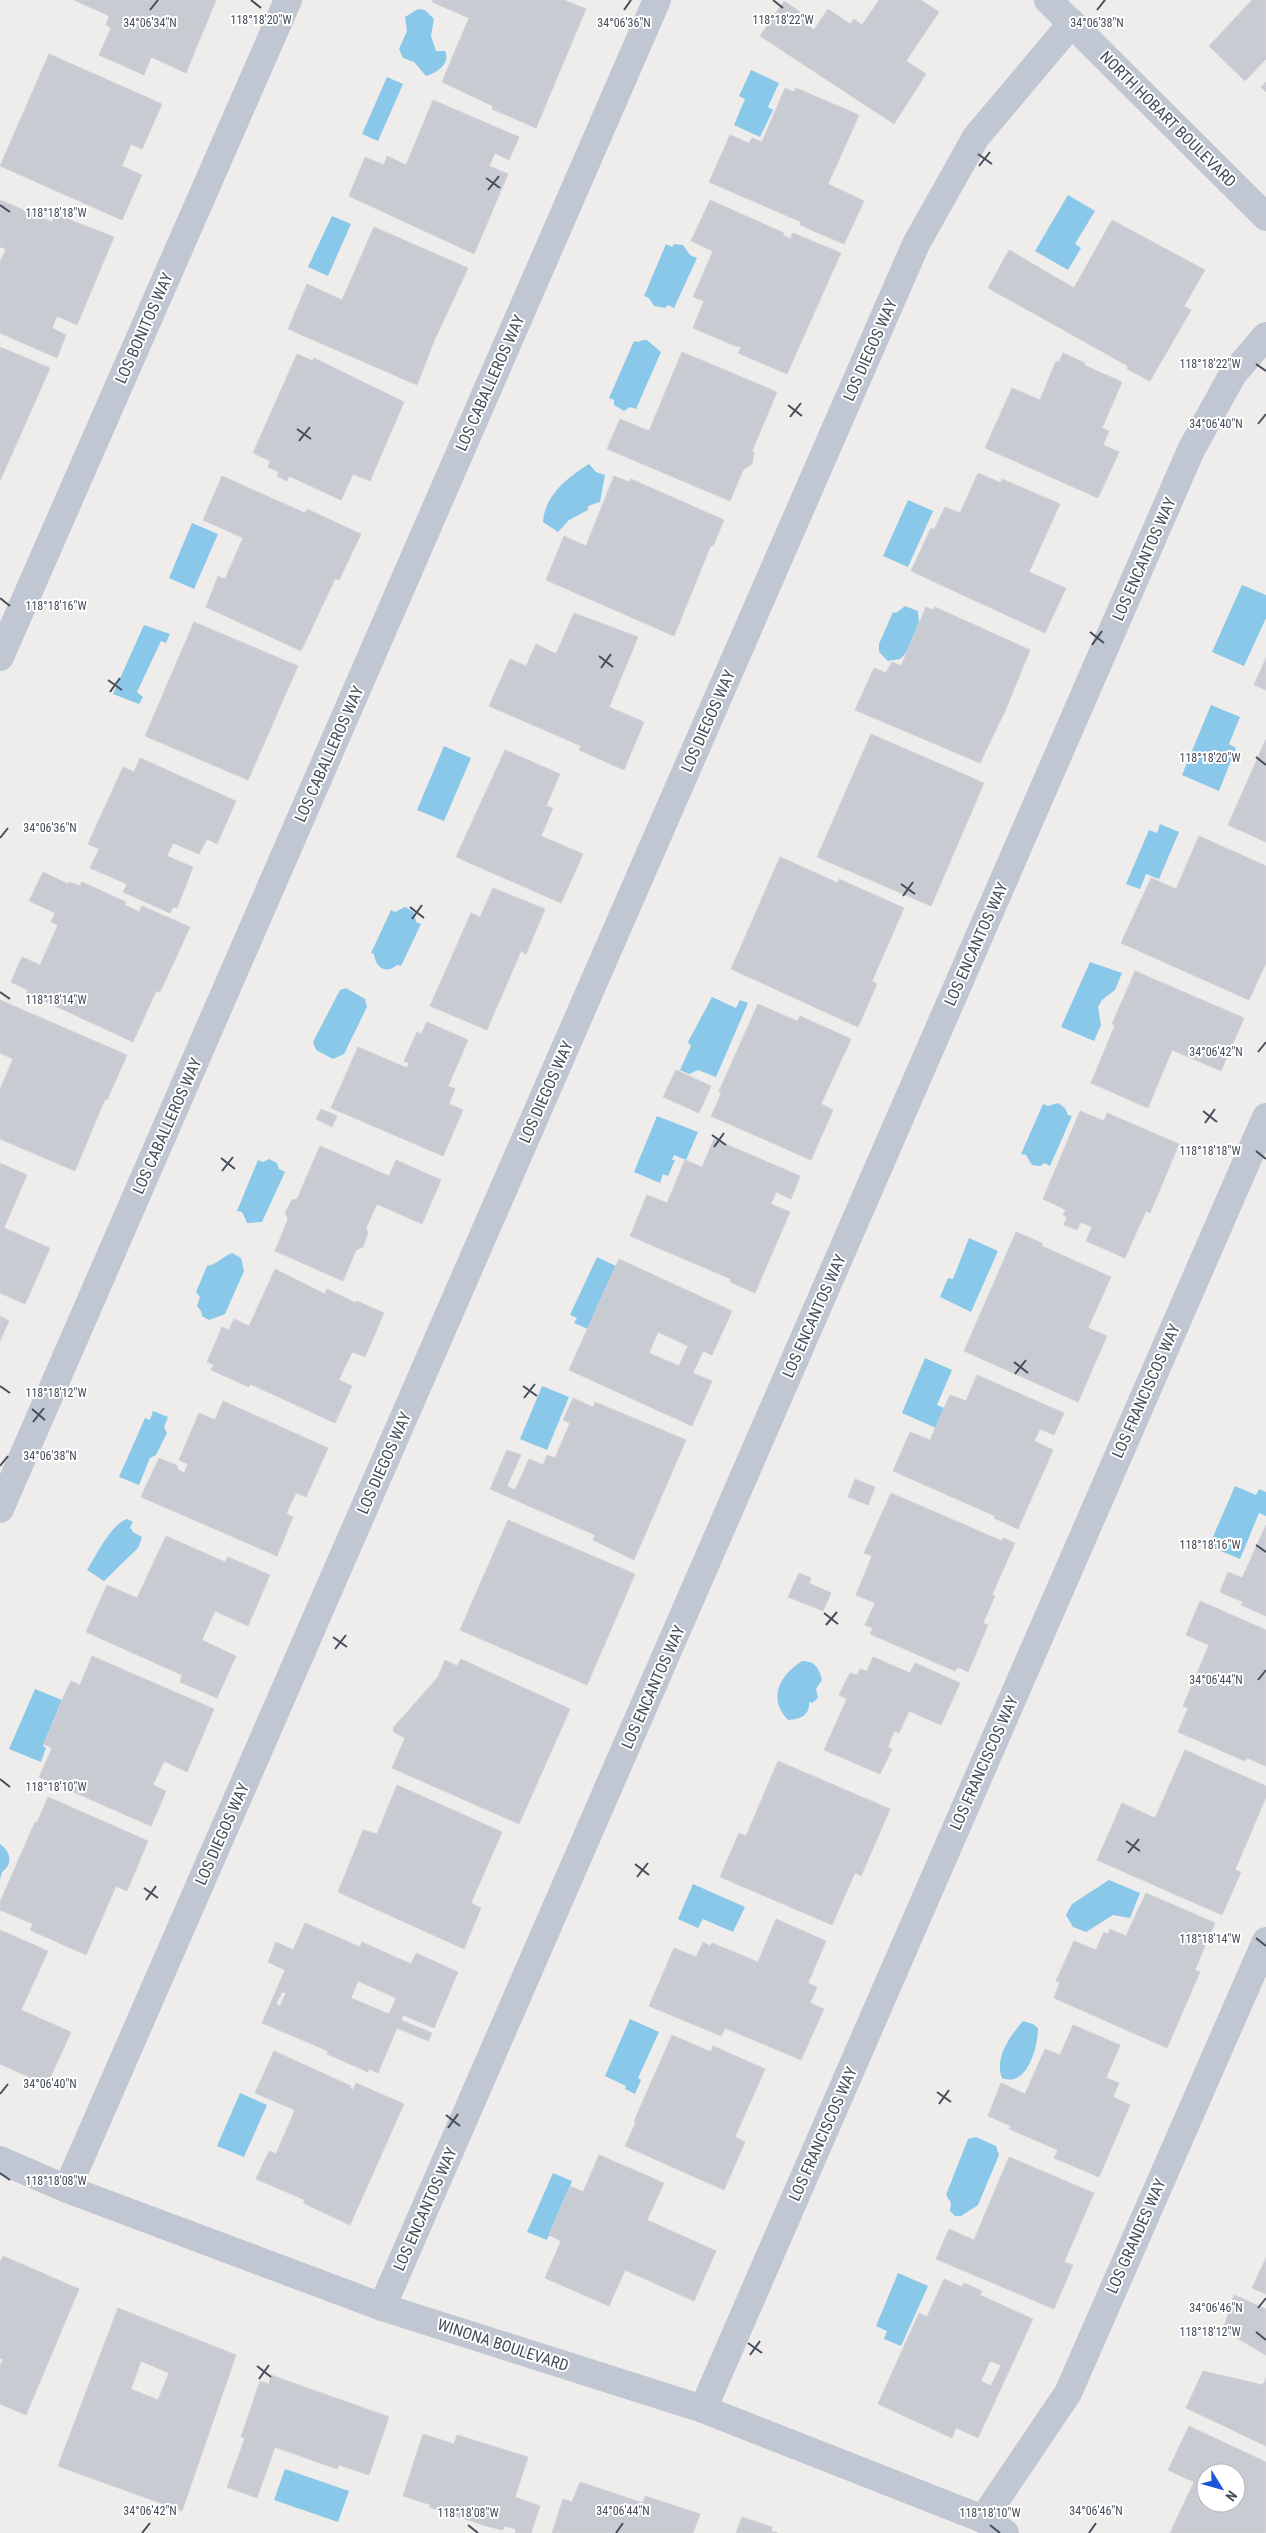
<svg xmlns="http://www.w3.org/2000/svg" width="1266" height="2533" viewBox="0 0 1266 2533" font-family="'Roboto Condensed',sans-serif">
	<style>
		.water { fill: #89c8e9 }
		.building { fill: #c9cbd2; stroke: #d0d2d8; fill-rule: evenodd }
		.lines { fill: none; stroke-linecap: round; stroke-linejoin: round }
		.street { stroke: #c0c7d2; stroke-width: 28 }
		.ticks { fill: none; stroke: #454d59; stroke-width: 2 }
		.labels { text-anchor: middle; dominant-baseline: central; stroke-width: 4; stroke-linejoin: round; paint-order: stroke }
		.street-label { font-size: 16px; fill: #454d59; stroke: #fff }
		.ticks-label { font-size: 12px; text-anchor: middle; fill: #454d59; stroke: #fff; stroke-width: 4; stroke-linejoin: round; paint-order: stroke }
	</style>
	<rect width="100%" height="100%" fill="#efedec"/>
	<g class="water">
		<path d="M418,9L425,10L434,19L431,36L436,51H445C451,63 437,73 426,76L414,62L403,58L399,49L407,31L405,17Z"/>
		<path d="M751,70L779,83L768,107L773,110L760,137L734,125L745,99L739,96Z"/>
		<path d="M387,77L403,84L378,141L362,134Z"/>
		<path d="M1068,195L1095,211L1075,244L1081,248L1068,270L1035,251Z"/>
		<path d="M332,216L351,224L328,276L308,267Z"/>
		<path d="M666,244L672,247L674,244L683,245L690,255L697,258L674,308L668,305L665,308L654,306L649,298L644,296Z"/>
		<path d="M643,340H647L661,352L636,409L630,407L624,411L614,405V400L609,398L634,341L638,342Z"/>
		<path d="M589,464L596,472L605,475L600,502L588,506V510L569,520L558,532L543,522C545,495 568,477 589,464Z"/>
		<path d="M908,500L933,511L908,567L883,556Z"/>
		<path d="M192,523L218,534L194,589L169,578Z"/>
		<path d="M1242,585L1266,595V618L1244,666L1212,652Z"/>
		<path d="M905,606L918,611L919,623L906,653L900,659L888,661L879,652V644L893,612L896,613Z"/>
		<path d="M144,625L170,634L166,643L161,641L137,692L143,697L139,704L113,694Z"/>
		<path d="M1211,705L1240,717L1229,744L1236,748L1219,791L1182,775Z"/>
		<path d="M444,746L471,758L444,821L417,810Z"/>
		<path d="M1160,824L1179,832L1159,879L1146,874L1140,889L1126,884L1149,830L1157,833Z"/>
		<path d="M405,907L414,912L416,922L421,924L401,966L397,965C386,975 375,967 374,954L371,953L391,910L395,912Z"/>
		<path d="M1090,962L1122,973L1115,990L1102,1000L1098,1007L1101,1025L1094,1041L1061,1027Z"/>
		<path d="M346,988L365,999L367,1007L344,1054L333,1059L316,1050L313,1042L340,990Z"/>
		<path d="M712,997L736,1008L740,1000L748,1003L716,1077L698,1070L689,1074L680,1070L691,1046L688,1042Z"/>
		<path d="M1058,1103L1065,1108L1068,1115L1072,1116L1050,1166L1045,1163L1040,1166L1032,1165L1026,1155L1021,1154L1043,1104L1048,1106Z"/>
		<path d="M657,1116L698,1132L686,1160L674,1155L672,1160H675L668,1176L663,1174L660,1183L634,1172Z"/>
		<path d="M269,1159L277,1163L279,1169L285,1172L262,1222L247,1223L242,1212L237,1211L258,1160L263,1162Z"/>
		<path d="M969,1238L998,1251L971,1312L940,1297L948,1278L953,1279Z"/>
		<path d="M232,1253L241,1258L244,1271L225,1314L209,1320L202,1316L201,1311L197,1306L200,1297L196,1292L207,1266C216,1265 223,1256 232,1253Z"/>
		<path d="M597,1257L616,1266L588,1329L574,1323L577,1318L570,1315Z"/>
		<path d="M925,1358L952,1370L937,1405L944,1408L936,1428L902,1413Z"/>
		<path d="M542,1386L569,1397L547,1450L520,1439Z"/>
		<path d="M153,1411L168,1417L164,1427L167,1433L156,1455L150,1458L139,1485L119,1477L145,1418L150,1420Z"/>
		<path d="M1235,1486L1256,1495L1259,1489L1266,1492V1516L1259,1513L1240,1559L1209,1546Z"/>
		<path d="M127,1519L133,1522L130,1527L133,1532L142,1537L138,1548L104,1581L87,1570C96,1556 111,1524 127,1519Z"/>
		<path d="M802,1661C815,1661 819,1668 822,1680L816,1689L818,1698L812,1703L809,1702C810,1716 800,1719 788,1720C767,1698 780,1675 802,1661Z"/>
		<path d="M35,1689L62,1700L43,1746L46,1748L41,1762L9,1749Z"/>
		<path d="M0,1844C11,1851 13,1865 2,1872L0,1880Z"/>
		<path d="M1109,1880L1140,1893L1130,1918L1113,1915L1086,1932L1073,1927L1066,1915L1072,1904Z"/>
		<path d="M693,1884L745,1907L733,1932L703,1919L698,1928L678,1919Z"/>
		<path d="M630,2019L659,2032L638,2078L641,2080L635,2094L625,2089L626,2086L605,2076Z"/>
		<path d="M1023,2021L1033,2024L1038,2028C1038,2047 1027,2088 1002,2078C994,2058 1010,2036 1023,2021Z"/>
		<path d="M240,2093L267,2105L244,2157L217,2146Z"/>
		<path d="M976,2137L996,2146L999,2155L978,2205L961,2216H955L950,2211L951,2203L946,2195L968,2139Z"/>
		<path d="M553,2173L572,2181L547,2240L527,2232Z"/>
		<path d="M898,2273L928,2286L901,2346L884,2339L887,2331L876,2326Z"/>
		<path d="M285,2469L349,2491L338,2522L274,2500Z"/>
	</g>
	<g class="building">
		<path d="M74,0H216L186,73L151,57L144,75L99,55L111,28L106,25L109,16Z"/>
		<path d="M433,0H564L586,9L536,128L492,109L493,106L442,82L469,18L432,2Z"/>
		<path d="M879,0H921L939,12L906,61L926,74L894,124L760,36L784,1L810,19L806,24L814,30L828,9L850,24L854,19L862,25Z"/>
		<path d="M1252,0H1266V59L1245,81L1209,46Z"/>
		<path d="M49,54L162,104L142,149L131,144L122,166L142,175L122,220L0,166Z"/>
		<path d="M1266,82V92L1261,87Z"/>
		<path d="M785,88L794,92L796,88L859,115L828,184L864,201L844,244L800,225L801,222L709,182L730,135L749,143L752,138L762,142Z"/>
		<path d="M433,100L519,137L509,160L495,153L489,166L508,174L474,254L349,196L365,157L384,165L387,156L406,165Z"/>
		<path d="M0,200L52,222L55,214L114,237L77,325L57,316L52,328L66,335L57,358L0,333V262L6,249L0,247Z"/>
		<path d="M710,200L784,233L783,235L790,239L793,233L841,253L787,374L738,353L741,347L738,346V347L693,328L704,301L693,297L713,251L691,241Z"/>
		<path d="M1112,220L1205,270L1184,306L1191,310L1150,381L1127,369L1128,366L988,288L1009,250L1074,288Z"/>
		<path d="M374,227L468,268L434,341L417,385L288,329L307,284L342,300Z"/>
		<path d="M0,347L50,368L0,481Z"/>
		<path d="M682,352L777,392L752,451L754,452L752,464L743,470L730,501L607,449L620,419L649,431Z"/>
		<path d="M1063,353L1085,363L1084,365L1122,382L1102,428L1109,431L1103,445L1119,452L1098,498L985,448L1012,388L1040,400L1056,361L1059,362Z"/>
		<path d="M297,354L313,361L314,358L404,402L370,481L353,474L341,500L289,476L287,481L277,476L279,472L268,467L270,461L253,453Z"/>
		<path d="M978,473L1001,483L1002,479L1060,504L1029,572L1066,588L1045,633L911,571L931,528L934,530L945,507L960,513Z"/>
		<path d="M222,476L305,513L307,509L361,534L339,580L335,579L301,651L206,607L218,576L225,579L243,538L203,520Z"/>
		<path d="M614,476L629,482L631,479L724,520L713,546L711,545L674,636L546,580L564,536L586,546Z"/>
		<path d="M926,607L933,610L935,607L1030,650L1005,711L980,763L855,710L874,668L886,673L892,662L901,666Z"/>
		<path d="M574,613L638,637L609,707L644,722L624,770L579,750L581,746L489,706L510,659L526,666L536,644L556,654Z"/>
		<path d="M194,622L298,666L248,780L145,736Z"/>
		<path d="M1266,658V690L1254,685Z"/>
		<path d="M871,734L984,783L931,906L817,857Z"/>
		<path d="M1266,739V842L1228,825Z"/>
		<path d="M505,750L560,774L546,806L553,808L541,836L583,854L561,903L456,857Z"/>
		<path d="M140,758L236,801L217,844L207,839L199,854L173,843L167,856L193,867L177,908L173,907L170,913L123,892L127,884L90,868L99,849L88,844L123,767L134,772Z"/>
		<path d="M1199,836L1266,866V963L1249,1000L1121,943L1151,878L1176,889Z"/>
		<path d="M780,857L838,883L839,879L904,908L872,981L877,984L858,1027L731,969Z"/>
		<path d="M43,872L68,884L69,882L80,886L82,882L126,902L125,905L139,912L142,906L190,927L160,992L156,991L133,1042L27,993L28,990L11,982L22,957L40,965L58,925L51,922L55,913L29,901Z"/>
		<path d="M493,888L545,909L526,954L521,951L487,1030L430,1006L471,913L480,917Z"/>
		<path d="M1135,971L1244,1018L1221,1071L1172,1050L1148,1108L1091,1083L1115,1025L1112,1024Z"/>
		<path d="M0,1000L127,1055L107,1100L105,1099L75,1171L0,1139V1089L13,1059L0,1053Z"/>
		<path d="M758,1004L797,1021L800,1016L851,1039L821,1104L833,1110L811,1160L711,1116L721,1094L719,1091Z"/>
		<path d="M427,1022L468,1040L448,1086L455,1089L449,1104L463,1110L443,1156L331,1108L358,1047L407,1068L409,1063L404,1061L417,1032L421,1034Z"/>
		<path d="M676,1070L711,1086L699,1113L663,1097Z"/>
		<path d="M321,1109L337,1116L332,1127L316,1119Z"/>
		<path d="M1080,1111L1104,1121L1107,1113L1179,1144L1150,1213L1146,1211L1125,1258L1086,1241L1092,1227L1081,1222L1077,1230L1064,1225L1067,1217L1063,1215L1066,1210L1043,1199Z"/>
		<path d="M714,1139L800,1176L791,1199L776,1192L771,1204L790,1212L755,1293L730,1282L731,1279L630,1236L647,1195L667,1203L685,1160L702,1167Z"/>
		<path d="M320,1146L389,1176L396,1160L441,1180L422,1224L377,1204L366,1228L368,1233L363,1247L356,1250L343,1281L275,1251L288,1219L285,1213L292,1200L297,1199Z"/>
		<path d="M0,1163L27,1175L4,1228L50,1248L25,1304L0,1293Z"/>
		<path d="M1016,1232L1042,1243V1246L1111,1277L1088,1328L1107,1336L1078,1402L964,1351Z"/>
		<path d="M619,1259L732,1311L712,1355L703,1351L693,1373L712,1381L692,1426L569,1370ZM658,1332L688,1346L679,1366L649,1353Z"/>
		<path d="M275,1269L325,1294L327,1289L356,1303L357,1301L384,1313L365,1357L352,1352L339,1380L352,1386L335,1423L250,1384L249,1387L211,1370L214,1365L207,1362L222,1327L229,1330L234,1319L249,1326Z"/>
		<path d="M0,1316L9,1321L0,1341Z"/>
		<path d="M977,1375L1064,1413L1054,1435L1040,1429L1034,1441L1053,1450L1018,1529L994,1518L995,1516L893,1471L910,1432L930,1440L950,1395L966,1401Z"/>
		<path d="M573,1398L593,1407L595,1402L686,1440L634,1560L593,1540L595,1535L490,1489L507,1450L521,1455L507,1486L515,1490L529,1459L543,1465L547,1455L555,1458L570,1423L563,1420Z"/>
		<path d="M223,1401L328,1448L306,1497L296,1493L286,1514L293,1517L277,1556L141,1497L159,1458L178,1466L177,1469L184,1473L188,1464L179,1460L199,1413L215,1420Z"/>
		<path d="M855,1479L875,1487L868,1505L848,1497Z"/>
		<path d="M891,1493L1002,1541L1003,1538L1015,1543L992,1595L995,1596L983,1623L988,1625L968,1672L958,1667L955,1671L870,1634L873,1628L865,1625L875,1603L856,1595L872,1556L864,1553Z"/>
		<path d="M508,1520L635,1574L587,1685L460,1630Z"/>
		<path d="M1266,1525V1616L1241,1605L1243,1602L1220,1592L1228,1572L1242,1578Z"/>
		<path d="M166,1536L225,1562L228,1557L270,1575L248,1626L215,1611L202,1640L236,1656L217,1698L180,1682L182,1675L86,1632L107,1585L137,1598Z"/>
		<path d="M799,1573L811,1578L809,1583L831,1593L823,1611L788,1597Z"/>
		<path d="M1200,1601L1266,1630V1766L1247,1758L1245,1761L1178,1732L1188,1708L1183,1706L1209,1645L1186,1635Z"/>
		<path d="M92,1656L214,1709L187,1772L164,1761L153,1785L166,1791L151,1826L39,1777L52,1748L44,1744L62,1700L71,1681L80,1685Z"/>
		<path d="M873,1657L910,1673L915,1663L960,1683L941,1725L909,1711L899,1733L894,1731L888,1747L892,1749L880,1774L824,1750L847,1699L839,1695L850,1673L857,1675L860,1669L867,1671Z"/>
		<path d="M461,1659L570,1709L519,1824L392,1768L405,1738L394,1732L393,1728L438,1677L445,1660L457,1666Z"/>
		<path d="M1185,1750L1266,1786V1797L1235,1870L1241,1872L1222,1915L1097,1860L1122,1803L1155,1818Z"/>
		<path d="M778,1761L890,1809L861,1876L855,1873L832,1925L720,1877L739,1833L746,1836Z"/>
		<path d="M397,1785L502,1832L471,1903L481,1908L464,1949L338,1892L363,1830L377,1834Z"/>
		<path d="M48,1797L148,1841L127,1891L116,1886L86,1955L30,1930L33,1924L0,1910V1902L35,1822L37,1823Z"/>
		<path d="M1146,1893L1215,1923L1195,1970L1200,1972L1167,2048L1054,1998L1060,1982L1056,1981L1074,1941L1096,1950L1104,1932L1108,1934L1110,1929L1126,1936Z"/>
		<path d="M776,1919L826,1941L808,1983L817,1987L810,2003L824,2009L801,2060L725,2028L721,2036L649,2006L674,1948L696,1957L703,1942L710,1946L712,1943L758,1962Z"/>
		<path d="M305,1923L360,1947L362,1942L411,1964L416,1953L458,1972L434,2028L403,2015L401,2020L432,2033L428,2041L397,2028L378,2073L369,2069L368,2072L327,2054L328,2051L262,2023L285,1970L268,1962L276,1942L293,1950ZM358,1981L396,1998L389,2014L351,1998ZM282,1992L286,1993L280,2006L276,2004Z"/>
		<path d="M0,1930L48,1951L21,2010L71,2032L47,2085L0,2064Z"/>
		<path d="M1073,2025L1120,2045L1106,2078L1119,2083L1113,2097L1130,2105L1099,2177L1054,2158L1058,2150L1009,2129L1011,2126L988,2116L1001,2083L1025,2094L1045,2049L1060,2055Z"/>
		<path d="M672,2035L711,2052L713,2046L765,2069L735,2137L745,2142L724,2190L625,2146L636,2122L634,2121Z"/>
		<path d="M274,2051L351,2086L350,2088L353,2090L356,2083L404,2104L350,2225L303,2203L305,2200L256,2179L269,2151L276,2154L295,2110L255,2093Z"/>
		<path d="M599,2155L664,2183L647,2220L716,2251L694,2301L625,2270L609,2306L545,2278L561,2241L549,2235L570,2186L583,2192Z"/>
		<path d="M1009,2157L1094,2193L1064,2262L1073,2265L1054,2309L936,2259L949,2229L974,2240Z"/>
		<path d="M3,2256L79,2289L26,2415L0,2404V2366L3,2359L0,2358V2262Z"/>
		<path d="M1266,2258V2294L1252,2288Z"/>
		<path d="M944,2279L962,2287L964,2283L982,2291L980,2295L1033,2319L978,2438L956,2428L952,2438L878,2404L919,2313L927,2317ZM990,2361L1001,2365L991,2386L981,2381Z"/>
		<path d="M1234,2295L1266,2309V2355L1223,2330Z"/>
		<path d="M118,2308L236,2355L182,2511L58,2466ZM141,2361L169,2373L158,2400L131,2389Z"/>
		<path d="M1203,2371L1263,2385L1266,2378V2446L1186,2408Z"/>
		<path d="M271,2375L389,2417L369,2475L339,2465L337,2469L275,2447L257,2498L227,2487L245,2438L241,2437L260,2381L269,2384Z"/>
		<path d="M1189,2426L1266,2462V2533H1170L1194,2482L1168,2470ZM1206,2473H1236V2503H1206Z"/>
		<path d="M423,2434L454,2444L457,2435L528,2457L515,2497L540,2506L531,2533H515L516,2529L504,2526L503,2530L486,2526L429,2507L431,2505L403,2496Z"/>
		<path d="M580,2482L643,2503L645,2496L700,2514L693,2533H552L563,2499L572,2502Z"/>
		<path d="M742,2517L772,2527L771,2531L778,2533H736Z"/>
	</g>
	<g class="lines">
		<g class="street">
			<path d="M1048,0L1266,217"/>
			<path d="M0,657L288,0"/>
			<path d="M0,1509L657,0"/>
			<path d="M0,2160L67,2189L382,2307L703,2409L983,2519L1005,2533"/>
			<path d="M67,2189L916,244L976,137L1072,23"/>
			<path d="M382,2307L1191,450L1233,374L1266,336"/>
			<path d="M703,2409L1266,1117"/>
			<path d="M983,2519L1068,2393L1266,1941"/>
		</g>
	</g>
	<path class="ticks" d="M251,0L261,8M773,0L783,8M150,10L158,0M624,10L631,0M1097,10L1105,0M978,154L992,164M979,166L990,152M486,178L500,188M488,190L499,176M0,205L10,212M1256,364L1266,371M788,405L802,416M790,417L801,403M1258,424L1266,414M297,429L311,439M299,441L310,427M0,598L10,606M1090,632L1104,643M1092,645L1102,631M599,656L613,667M601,668L611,654M108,680L122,690M110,692L120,678M1256,757L1266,765M0,838L8,828M901,884L915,894M903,896L913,882M410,907L424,918M412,919L422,905M0,992L10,999M1258,1052L1266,1042M1203,1111L1217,1122M1205,1123L1215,1109M712,1135L726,1145M714,1147L724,1133M1256,1151L1266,1159M221,1158L235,1169M222,1171L233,1157M1014,1362L1028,1373M1015,1374L1026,1360M0,1386L10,1393M523,1386L537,1396M524,1398L535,1384M32,1409L45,1420M33,1422L44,1408M0,1466L8,1456M1256,1545L1266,1552M824,1613L838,1624M826,1625L837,1612M333,1637L347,1647M335,1649L346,1635M1258,1680L1266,1670M0,1779L10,1787M1126,1841L1140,1851M1128,1853L1139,1839M635,1864L649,1875M637,1877L648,1863M144,1888L158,1898M146,1900L156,1886M1256,1938L1266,1946M937,2092L951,2102M0,2094L8,2084M939,2104L949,2090M446,2115L460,2126M448,2128L458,2114M0,2173L10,2180M1258,2308L1266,2298M1256,2332L1266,2340M748,2343L762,2353M750,2355L760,2341M257,2366L271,2377M259,2379L269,2365M468,2525L478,2533M990,2525L1000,2533M142,2533L150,2523M616,2533L623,2523M1089,2533L1096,2523"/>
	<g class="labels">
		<g class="street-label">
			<text transform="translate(1168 119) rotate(45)">NORTH HOBART BOULEVARD</text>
			<text transform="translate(144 328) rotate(-66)">LOS BONITOS WAY</text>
			<text transform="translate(870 350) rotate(-66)">LOS DIEGOS WAY</text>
			<text transform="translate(490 383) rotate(-66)">LOS CABALLEROS WAY</text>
			<text transform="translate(1144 559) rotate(-66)">LOS ENCANTOS WAY</text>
			<text transform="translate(708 721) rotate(-66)">LOS DIEGOS WAY</text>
			<text transform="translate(329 754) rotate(-66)">LOS CABALLEROS WAY</text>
			<text transform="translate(976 944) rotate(-66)">LOS ENCANTOS WAY</text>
			<text transform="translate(546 1092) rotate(-66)">LOS DIEGOS WAY</text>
			<text transform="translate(167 1126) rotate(-66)">LOS CABALLEROS WAY</text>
			<text transform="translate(814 1316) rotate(-66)">LOS ENCANTOS WAY</text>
			<text transform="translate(1146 1391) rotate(-66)">LOS FRANCISCOS WAY</text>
			<text transform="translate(384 1463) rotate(-66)">LOS DIEGOS WAY</text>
			<text transform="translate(653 1687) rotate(-66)">LOS ENCANTOS WAY</text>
			<text transform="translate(984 1763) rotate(-66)">LOS FRANCISCOS WAY</text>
			<text transform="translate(222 1834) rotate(-66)">LOS DIEGOS WAY</text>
			<text transform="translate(823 2134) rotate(-66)">LOS FRANCISCOS WAY</text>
			<text transform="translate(425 2209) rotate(-66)">LOS ENCANTOS WAY</text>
			<text transform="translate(1136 2236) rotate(-66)">LOS GRANDES WAY</text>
			<text transform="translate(503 2345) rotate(18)">WINONA BOULEVARD</text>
		</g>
	</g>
	<g class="ticks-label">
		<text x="783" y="24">118°18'22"W</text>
		<text x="261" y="24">118°18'20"W</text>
		<text x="150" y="27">34°06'34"N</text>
		<text x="624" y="27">34°06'36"N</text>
		<text x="1097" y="27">34°06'38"N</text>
		<text x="56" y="217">118°18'18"W</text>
		<text x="1210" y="368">118°18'22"W</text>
		<text x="1216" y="428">34°06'40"N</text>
		<text x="56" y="610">118°18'16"W</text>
		<text x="1210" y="762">118°18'20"W</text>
		<text x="50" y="832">34°06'36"N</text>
		<text x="56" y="1004">118°18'14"W</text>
		<text x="1216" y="1056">34°06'42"N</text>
		<text x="1210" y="1155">118°18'18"W</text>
		<text x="56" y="1397">118°18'12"W</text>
		<text x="50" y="1460">34°06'38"N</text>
		<text x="1210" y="1549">118°18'16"W</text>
		<text x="1216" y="1684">34°06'44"N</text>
		<text x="56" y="1791">118°18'10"W</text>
		<text x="1210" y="1943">118°18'14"W</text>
		<text x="50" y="2088">34°06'40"N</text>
		<text x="56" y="2185">118°18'08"W</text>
		<text x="1216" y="2312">34°06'46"N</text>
		<text x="1210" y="2336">118°18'12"W</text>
		<text x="150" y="2515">34°06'42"N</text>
		<text x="623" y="2515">34°06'44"N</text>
		<text x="1096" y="2515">34°06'46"N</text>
		<text x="468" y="2517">118°18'08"W</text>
		<text x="990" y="2517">118°18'10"W</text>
	</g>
	<g transform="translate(1221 2488) rotate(127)"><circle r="24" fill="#ffffff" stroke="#b5b8bd"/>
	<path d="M0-4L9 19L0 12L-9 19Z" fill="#1d55d9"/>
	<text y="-8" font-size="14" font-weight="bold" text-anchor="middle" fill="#454d59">N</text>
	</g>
</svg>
